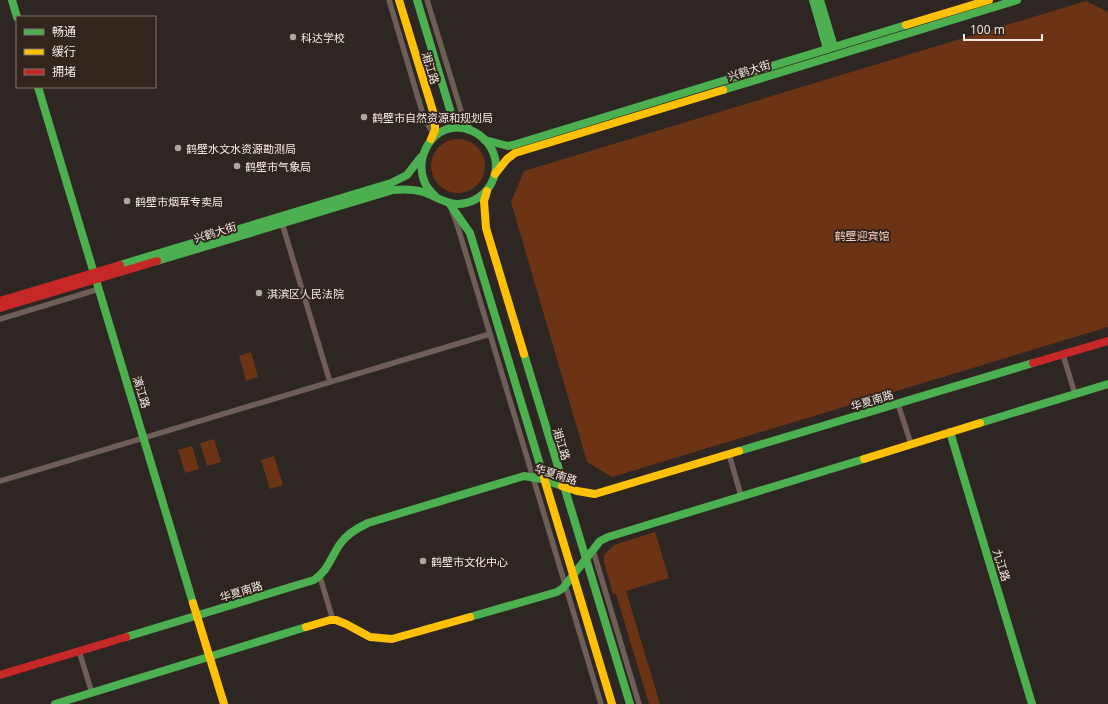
<svg xmlns="http://www.w3.org/2000/svg" width="1108" height="704" viewBox="0 0 1108 704" font-family="'Open Sans','Noto Sans SC',sans-serif">
	<style>
		.green { fill: #6d3315 }
		.lines { fill: none; stroke-linecap: round; stroke-linejoin: round }
		.street { stroke: #6e5e57; stroke-width: 5.5 }
		.fast { stroke: #4caf50; stroke-width: 8 }
		.slow { stroke: #ffc107; stroke-width: 8 }
		.jam { stroke: #c62828; stroke-width: 8 }
		.poi-dot { fill: #aea6a2; stroke: #32251e; stroke-width: 1.5 }
		.labels { text-anchor: middle; dominant-baseline: central; stroke-width: 4; stroke-linejoin: round; paint-order: stroke }
		.poi-label { font-size: 11px; fill: #f4ebe6; stroke: #32251e; text-anchor: start }
		.street-label { font-size: 11px; fill: #f4ebe6; stroke: #32251e }
		.park-label { font-size: 11px; fill: #fdd2bf; stroke: #32251e }
	</style>
	<rect width="100%" height="100%" fill="#2d2623"/>
	<g class="green">
		<path d="M1086,1L1108,12V327L612,477L587,462L511,202L524,171Z"/>
		<circle cx="458" cy="166" r="27"/>
		<path d="M251,352L258,377L246,381L239,356Z"/>
		<path d="M214,439L221,462L207,466L200,443Z"/>
		<path d="M192,446L199,469L185,473L178,450Z"/>
		<path d="M274,456L283,485L270,489L261,460Z"/>
		<path d="M655,532L669,578L626,591L660,704H649L616,594H613L604,562V555L614,545Z"/>
	</g>
	<g class="lines">
		<g class="street">
			<path d="M389,0L424,118L433,133"/>
			<path d="M427,0L466,127"/>
			<path d="M452,211L457,224L601,704"/>
			<path d="M282,223L330,382"/>
			<path d="M0,319L99,289"/>
			<path d="M1063,355L1075,394"/>
			<path d="M898,404L911,444"/>
			<path d="M729,454L741,496"/>
			<path d="M0,481L490,334"/>
			<path d="M593,550L639,704"/>
			<path d="M320,577L333,620"/>
			<path d="M79,651L92,693"/>
		</g>
		<g class="fast">
			<path d="M12,0L17,17"/>
			<path d="M417,0L451,113L458,121L469,129"/>
			<path d="M813,0L827,49"/>
			<path d="M820,0L834,47"/>
			<path d="M38,87L193,603"/>
			<path d="M723,90L1017,0"/>
			<path d="M485,140L508,146L513,145L906,25"/>
			<path d="M449,203L470,233L544,478"/>
			<path d="M157,261L393,190C403,189 413,189 423,192C438,197 449,207 466,203C479,200 490,190 494,177C503,152 479,124 452,128C428,132 415,161 425,183C427,188 432,193 436,197"/>
			<path d="M120,265L391,183L407,175L421,157"/>
			<path d="M524,354L630,704"/>
			<path d="M980,423L1108,384"/>
			<path d="M950,432L1032,704"/>
			<path d="M739,451L1033,363"/>
			<path d="M470,617L557,592L563,588L600,541L608,537L864,459"/>
			<path d="M126,637L314,580C328,571 331,557 340,544C347,534 357,528 368,523L524,476L542,479L562,486"/>
			<path d="M55,704L306,627"/>
		</g>
		<g class="slow">
			<path d="M399,0L435,118V130L431,139"/>
			<path d="M906,25L989,0"/>
			<path d="M495,174L507,159L515,153L723,90"/>
			<path d="M487,191L484,201L486,228L524,354"/>
			<path d="M864,459L980,423"/>
			<path d="M544,478L612,704"/>
			<path d="M562,486L577,491L595,494L739,451"/>
			<path d="M193,603L224,704"/>
			<path d="M306,627L330,620H336L346,624L370,637L392,639L470,617"/>
		</g>
		<g class="jam">
			<path d="M0,301L120,265"/>
			<path d="M0,308L157,261"/>
			<path d="M1033,363L1108,341"/>
			<path d="M0,675L126,637"/>
		</g>
	</g>
	<g class="poi-dot">
		<circle cx="293" cy="37" r="4"/>
		<circle cx="364" cy="117" r="4"/>
		<circle cx="178" cy="148" r="4"/>
		<circle cx="237" cy="166" r="4"/>
		<circle cx="127" cy="201" r="4"/>
		<circle cx="259" cy="293" r="4"/>
		<circle cx="423" cy="561" r="4"/>
	</g>
	<g class="labels">
		<g class="poi-label">
			<text x="301" y="37">科达学校</text>
			<text x="372" y="117">鹤壁市自然资源和规划局</text>
			<text x="186" y="148">鹤壁水文水资源勘测局</text>
			<text x="245" y="166">鹤壁市气象局</text>
			<text x="135" y="201">鹤壁市烟草专卖局</text>
			<text x="267" y="293">淇滨区人民法院</text>
			<text x="431" y="561">鹤壁市文化中心</text>
		</g>
		<g class="street-label">
			<text transform="translate(431 68) rotate(73)">湘江路</text>
			<text transform="translate(749 70) rotate(-17)">兴鹤大街</text>
			<text transform="translate(215 232) rotate(-17)">兴鹤大街</text>
			<text transform="translate(142 392) rotate(73)">漓江路</text>
			<text transform="translate(872 400) rotate(-17)">华夏南路</text>
			<text transform="translate(562 444) rotate(73)">湘江路</text>
			<text transform="translate(556 474) rotate(17)">华夏南路</text>
			<text transform="translate(1002 565) rotate(73)">九江路</text>
			<text transform="translate(241 591) rotate(-17)">华夏南路</text>
		</g>
		<g class="park-label">
			<text x="862" y="235">鹤壁迎宾馆</text>
		</g>
	</g>
	<rect x="16" y="16" width="140" height="72" fill="#32251e" stroke="#80746e"/>
	<rect x="24" y="29" width="20" height="6" fill="#4caf50" stroke="#80746e"/>
	<text x="52" y="36" font-size="12" fill="#f4ebe6">畅通</text>
	<rect x="24" y="49" width="20" height="6" fill="#ffc107" stroke="#80746e"/>
	<text x="52" y="56" font-size="12" fill="#f4ebe6">缓行</text>
	<rect x="24" y="69" width="20" height="6" fill="#c62828" stroke="#80746e"/>
	<text x="52" y="76" font-size="12" fill="#f4ebe6">拥堵</text>
	<path d="M964 34v6h78v-6" fill="none" stroke="#f4ebe6" stroke-width="2"/>
	<text x="970" y="34" font-size="12" fill="#f4ebe6" stroke="#32251e" stroke-width="3" paint-order="stroke">100 m</text>
</svg>
